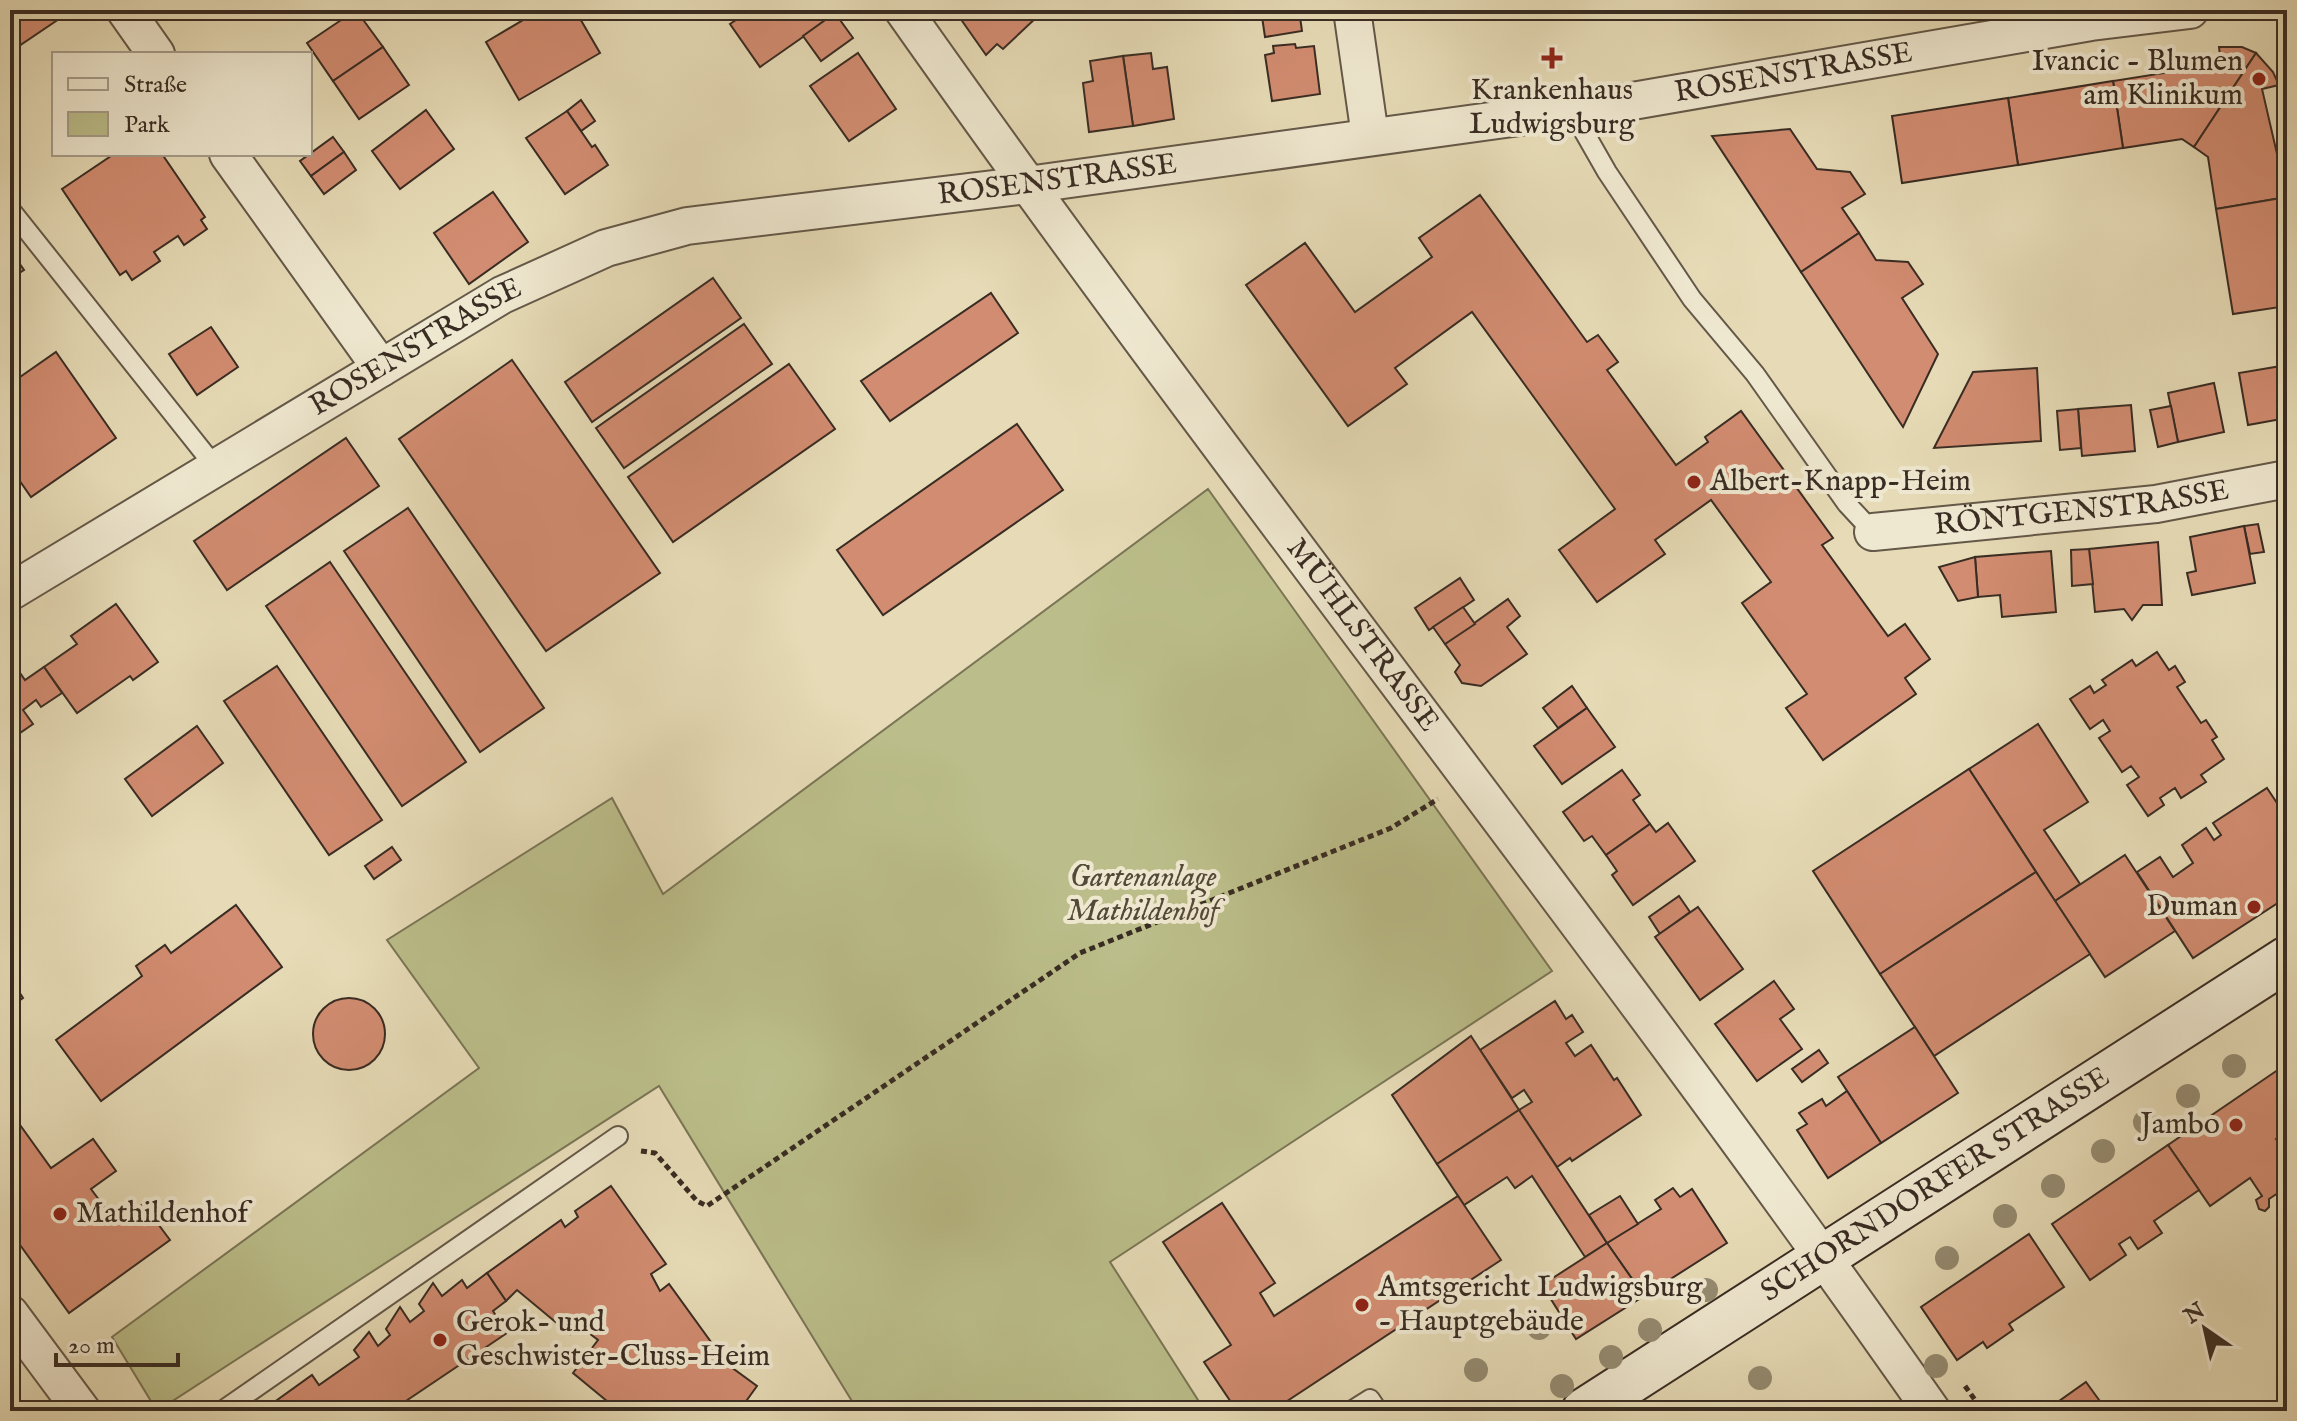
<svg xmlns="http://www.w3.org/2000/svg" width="2297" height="1421" viewBox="0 0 2297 1421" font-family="'IM FELL English',serif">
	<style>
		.green { fill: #bbbe8a; stroke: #7a7556; stroke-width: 2 }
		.building { fill: #d28c71; stroke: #392c23; stroke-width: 2 }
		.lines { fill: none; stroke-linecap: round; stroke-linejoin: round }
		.lane-casing { stroke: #645848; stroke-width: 22 }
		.street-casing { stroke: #645848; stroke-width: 40 }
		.secondary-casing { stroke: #392c23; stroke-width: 48 }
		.path { stroke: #392c23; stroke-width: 5; stroke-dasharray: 6 4; stroke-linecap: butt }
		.lane { stroke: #efe8d0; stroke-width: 18 }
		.street { stroke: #efe8d0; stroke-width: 36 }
		.secondary { stroke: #efe8d0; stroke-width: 44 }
		.tree { fill: #958b71 }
		.poi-dot { fill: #8f2418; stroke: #efe8d0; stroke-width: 3 }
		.labels { text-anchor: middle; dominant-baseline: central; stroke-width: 8; stroke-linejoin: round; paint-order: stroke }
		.poi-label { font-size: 30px; fill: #392c23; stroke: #efe8d0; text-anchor: start }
		.street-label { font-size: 30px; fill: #392c23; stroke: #efe8d0 }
		.park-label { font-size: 30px; font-style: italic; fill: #534938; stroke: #efe8d0 }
	</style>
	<rect width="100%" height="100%" fill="#e6dbb6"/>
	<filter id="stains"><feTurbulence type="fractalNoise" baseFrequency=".0025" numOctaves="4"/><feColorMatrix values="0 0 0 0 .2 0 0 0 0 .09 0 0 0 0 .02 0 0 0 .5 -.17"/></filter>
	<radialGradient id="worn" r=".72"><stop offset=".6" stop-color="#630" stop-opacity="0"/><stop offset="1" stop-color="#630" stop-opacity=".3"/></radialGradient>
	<path class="green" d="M1208,489L1552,971L1110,1262L1205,1411H858L659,1086L157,1411L112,1337L479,1068L387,940L612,798L663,894Z"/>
	<g class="building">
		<path d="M10,10H53L59,19L10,52Z"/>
		<path d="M356,10L383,47L333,81L307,43Z"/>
		<path d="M540,10H575L600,53L519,100L486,42Z"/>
		<path d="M751,10H824L830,18L760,67L730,24Z"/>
		<path d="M970,10H1035L1038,16L1003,49L997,44L986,55L960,18Z"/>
		<path d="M1261,10H1299L1302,31L1265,37Z"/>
		<path d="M835,13L853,38L821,61L803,36Z"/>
		<path d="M1295,44L1296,48L1314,46L1320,94L1272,101L1265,55L1274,53L1273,46Z"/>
		<path d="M383,47L409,85L359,119L333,81Z"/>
		<path d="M2219,47H2242L2256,53L2194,147L2182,139L2123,148L2113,81L2221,64Z"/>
		<path d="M858,53L896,109L849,141L810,86Z"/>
		<path d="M1151,53L1153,69L1167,67L1174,119L1133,126L1123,56Z"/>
		<path d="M2256,53L2273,72L2279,85L2262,89L2287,197L2216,209L2208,157L2194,147Z"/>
		<path d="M1123,56L1133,126L1089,132L1083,83L1093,81L1090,61Z"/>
		<path d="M2113,81L2123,148L2018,165L2008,98Z"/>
		<path d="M2008,98L2018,165L1902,183L1892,116Z"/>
		<path d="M581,100L595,121L581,131L567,111Z"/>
		<path d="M426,110L454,149L400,189L372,151Z"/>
		<path d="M567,111L592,147L595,145L608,165L565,194L526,138Z"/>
		<path d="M1790,129L1817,169L1850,172L1865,194L1842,208L1859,233L1801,272L1712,136Z"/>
		<path d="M333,137L344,152L311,176L300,161Z"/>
		<path d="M344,152L356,170L324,194L311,176Z"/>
		<path d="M114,154H162L205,217L201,220L207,229L184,245L178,236L154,252L160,261L132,280L126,271L120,275L62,189Z"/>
		<path d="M493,192L528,242L469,284L434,233Z"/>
		<path d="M1480,195L1587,342L1598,335L1618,362L1607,370L1676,465L1708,442L1705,437L1741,411L1833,538L1822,545L1888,636L1905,624L1930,659L1905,678L1916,694L1823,760L1786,708L1807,694L1742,603L1771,582L1711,500L1655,540L1665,554L1597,602L1559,550L1615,509L1472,312L1395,368L1407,384L1348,426L1246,285L1305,243L1355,312L1432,257L1419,238Z"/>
		<path d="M2287,197V306L2233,314L2216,209Z"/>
		<path d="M1859,233L1876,260L1908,262L1923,284L1902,298L1938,354L1903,427L1801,272Z"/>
		<path d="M10,250L24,270L10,279Z"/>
		<path d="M713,278L741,318L592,422L565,382Z"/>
		<path d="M991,293L1018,333L890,421L861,381Z"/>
		<path d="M744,324L772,364L624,468L596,428Z"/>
		<path d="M211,327L238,367L197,395L169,354Z"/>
		<path d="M56,352L116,438L31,497L10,467V384Z"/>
		<path d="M512,360L660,573L546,651L399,439Z"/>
		<path d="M789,364L835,429L673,542L628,477Z"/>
		<path d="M2287,365V418L2248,425L2239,373Z"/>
		<path d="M2037,368L2041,441L1934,448L1973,372Z"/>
		<path d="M2214,383L2224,432L2178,442L2168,393Z"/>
		<path d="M2131,405L2135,451L2082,456L2078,409Z"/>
		<path d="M2171,406L2178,442L2158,447L2150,410Z"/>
		<path d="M2078,409L2081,448L2060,450L2057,411Z"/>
		<path d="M1017,424L1063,490L883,615L837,550Z"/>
		<path d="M346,438L379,486L227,590L194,541Z"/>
		<path d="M408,508L544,708L480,752L344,551Z"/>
		<path d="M2258,524L2264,552L2250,554L2244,526Z"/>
		<path d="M2244,526L2255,583L2192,595L2187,573L2196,571L2190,537Z"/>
		<path d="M2158,542L2162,605H2143L2132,620L2124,609L2095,612L2089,549Z"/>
		<path d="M2089,549L2093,584L2072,586L2071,550Z"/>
		<path d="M2051,551L2056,612L2002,617L2000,595L1978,597L1975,557Z"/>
		<path d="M1975,557L1978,597L1958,601L1939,567Z"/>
		<path d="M330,562L466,762L402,806L266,606Z"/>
		<path d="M1460,578L1474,600L1429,630L1415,608Z"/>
		<path d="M1508,599L1520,616L1507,627L1527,654L1481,686L1462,683L1455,672L1460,665L1445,644Z"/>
		<path d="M116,604L158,662L133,680L130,676L77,713L44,667L77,644L71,636Z"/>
		<path d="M1463,607L1475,624L1445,644L1433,627Z"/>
		<path d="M2157,652L2169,670L2175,666L2185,682L2177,687L2201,723L2206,720L2217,737L2212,740L2224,759L2201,775L2206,782L2181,798L2175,788L2160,798L2164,805L2148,816L2127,785L2139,777L2131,766L2122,772L2099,738L2110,731L2103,720L2090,729L2070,699L2090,686L2094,693L2106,685L2102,680L2132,660L2136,666Z"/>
		<path d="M277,666L382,820L329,855L224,701Z"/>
		<path d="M44,667L62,693L41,707L36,700L23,710L33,724L17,735L10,725V676L18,670L25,680Z"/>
		<path d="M1572,686L1587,708L1558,728L1543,708Z"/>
		<path d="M1587,708L1615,747L1562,784L1534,746Z"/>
		<path d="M2038,724L2088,802L2044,830L2080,884L2055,901L1969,769Z"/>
		<path d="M197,726L223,763L152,816L125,779Z"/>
		<path d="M1969,769L2036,872L1880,974L1813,871Z"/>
		<path d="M1622,770L1640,795L1633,800L1650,824L1606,855L1592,836L1584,841L1563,812Z"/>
		<path d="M2267,788L2287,818V897L2193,958L2137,872L2160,857L2173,877L2193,863L2182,845L2206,828L2214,840L2221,835L2213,823Z"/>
		<path d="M1668,823L1695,861L1633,905L1612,875L1617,871L1606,855L1650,824L1656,832Z"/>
		<path d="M392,847L401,860L374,879L365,866Z"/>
		<path d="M2125,855L2175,931L2105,977L2055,901Z"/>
		<path d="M2036,872L2090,954L1934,1056L1880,974Z"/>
		<path d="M1679,896L1690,912L1660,934L1649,917Z"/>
		<path d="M236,905L282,967L101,1101L56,1040L142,976L136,966L165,945L171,953Z"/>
		<path d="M1698,907L1743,969L1700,1000L1655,937Z"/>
		<path d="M1774,981L1794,1009L1780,1019L1802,1049L1757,1081L1715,1024Z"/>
		<path d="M14,984L23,998L10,1007V987Z"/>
		<circle cx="349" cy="1034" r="36"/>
		<path d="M1555,1001L1566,1019L1572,1015L1583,1032L1566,1043L1575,1056L1591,1045L1614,1080L1617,1078L1641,1115L1572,1161L1570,1158L1557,1167L1519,1110L1532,1102L1524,1090L1512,1098L1480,1050Z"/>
		<path d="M1915,1027L1958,1093L1881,1143L1838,1077Z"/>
		<path d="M1471,1036L1519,1110L1437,1164L1392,1095Z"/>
		<path d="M1819,1050L1828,1063L1802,1082L1792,1069Z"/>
		<path d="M2285,1065L2287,1132L2276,1139L2285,1152L2287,1150V1187L2269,1199V1207L2265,1211L2259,1209L2256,1200L2262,1196L2250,1178L2210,1206L2168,1145Z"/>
		<path d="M1847,1091L1881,1143L1828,1178L1797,1130L1807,1124L1799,1113L1822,1099L1826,1106Z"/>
		<path d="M1519,1110L1607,1243L1585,1257L1532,1176L1515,1188L1507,1177L1464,1205L1437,1164Z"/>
		<path d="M10,1111L51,1168L93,1139L116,1171L91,1189L117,1224L143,1204L170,1240L69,1313L10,1231Z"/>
		<path d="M2168,1145L2199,1190L2154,1221L2162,1233L2138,1249L2130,1237L2119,1244L2126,1255L2090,1280L2052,1224Z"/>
		<path d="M611,1186L666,1264L651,1274L660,1291L669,1284L727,1364L757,1386L739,1411H619L573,1373L598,1340L577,1324L570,1334L517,1290L506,1301L487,1273L561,1220L565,1227L578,1217L575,1211Z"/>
		<path d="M1673,1188L1680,1197L1692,1189L1727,1243L1644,1296L1607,1243L1661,1209L1655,1200Z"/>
		<path d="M1458,1196L1501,1260L1272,1411H1237L1204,1362L1231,1345L1163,1242L1222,1203L1275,1283L1260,1293L1274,1316Z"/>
		<path d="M1620,1196L1638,1224L1607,1243L1589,1215Z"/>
		<path d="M2029,1234L2064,1287L2009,1324L2013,1330L1987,1348L1983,1342L1957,1360L1921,1307Z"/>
		<path d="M1607,1243L1644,1296L1576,1339L1542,1285Z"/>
		<path d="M487,1273L506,1301L493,1311L507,1333L391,1411H279L273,1403L312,1375L319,1385L359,1357L354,1350L369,1332L378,1346L390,1335L386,1329L400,1307L410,1322L424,1311L419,1304L433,1283L442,1296L462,1280L467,1288Z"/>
		<path d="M2086,1382L2107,1411H2045Z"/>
	</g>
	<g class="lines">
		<defs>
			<g id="lane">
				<path d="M1571,109L1607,172L1692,299L1755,374L1847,504L1873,532"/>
				<path d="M10,209L216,468"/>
				<path d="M222,1411L618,1136"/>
				<path d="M1351,1411L1370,1399L1378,1411"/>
			</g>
			<g id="street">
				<path d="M125,10L156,54"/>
				<path id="s1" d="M903,10C1237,484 1600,936 1932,1411"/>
				<path d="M1352,10L1370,136"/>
				<path d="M228,154L381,368"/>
				<path id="s2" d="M1873,532L2156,504L2287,479"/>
				<path id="s3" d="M10,592L502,295L606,248L687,226L1027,185L1621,103L2091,22L2190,10"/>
				<path d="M10,1314L82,1411"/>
			</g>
			<g id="secondary">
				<path id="s4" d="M1584,1411L2287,959"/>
			</g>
		</defs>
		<use href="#lane" class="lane-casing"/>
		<use href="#street" class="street-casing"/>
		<use href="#secondary" class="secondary-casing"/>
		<g class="path">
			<path d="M641,1151L655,1153L697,1201L707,1206L1080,953L1391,828L1438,799"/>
			<path d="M1965,1386L1983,1411"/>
		</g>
		<use href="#lane" class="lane"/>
		<use href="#street" class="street"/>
		<use href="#secondary" class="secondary"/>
	</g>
	<g class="tree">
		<circle cx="2234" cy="1066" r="12"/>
		<circle cx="2188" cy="1096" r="12"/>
		<circle cx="2145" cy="1122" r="12"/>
		<circle cx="2103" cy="1151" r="12"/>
		<circle cx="2053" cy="1186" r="12"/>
		<circle cx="2005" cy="1216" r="12"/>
		<circle cx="1947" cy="1258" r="12"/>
		<circle cx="1706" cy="1290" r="12"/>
		<circle cx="1539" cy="1328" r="12"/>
		<circle cx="1650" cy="1330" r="12"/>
		<circle cx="1611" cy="1357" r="12"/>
		<circle cx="1936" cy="1366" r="12"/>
		<circle cx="1476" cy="1370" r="12"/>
		<circle cx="1760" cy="1378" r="12"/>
		<circle cx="1562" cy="1386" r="12"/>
	</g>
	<g class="poi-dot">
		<path d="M1548 46h8v8h8v8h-8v8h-8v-8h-8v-8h8z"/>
		<circle cx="2259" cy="79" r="8"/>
		<circle cx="1694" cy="482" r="8"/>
		<circle cx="2254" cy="907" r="8"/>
		<circle cx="2236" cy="1125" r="8"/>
		<circle cx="60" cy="1214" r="8"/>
		<circle cx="1362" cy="1305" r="8"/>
		<circle cx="440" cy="1340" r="8"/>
	</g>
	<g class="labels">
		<g class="poi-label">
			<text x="2243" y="62" text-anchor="end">Ivancic - Blumen<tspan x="2243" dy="34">am Klinikum</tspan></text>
			<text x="1552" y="91" text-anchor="middle">Krankenhaus<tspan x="1552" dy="34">Ludwigsburg</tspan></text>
			<text x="1710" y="482">Albert-Knapp-Heim</text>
			<text x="2238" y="907" text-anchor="end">Duman</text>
			<text x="2220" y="1125" text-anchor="end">Jambo</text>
			<text x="76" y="1214">Mathildenhof</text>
			<text x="1378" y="1288">Amtsgericht Ludwigsburg<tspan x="1378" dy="34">- Hauptgebäude</tspan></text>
			<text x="456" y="1323">Gerok- und<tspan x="456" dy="34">Geschwister-Cluss-Heim</tspan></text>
		</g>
		<g class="street-label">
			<text stroke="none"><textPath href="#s3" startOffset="1890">ROSENSTRASSE</textPath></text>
			<text stroke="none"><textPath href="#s3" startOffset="1146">ROSENSTRASSE</textPath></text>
			<text stroke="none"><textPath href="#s3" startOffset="474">ROSENSTRASSE</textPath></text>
			<text stroke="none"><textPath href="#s2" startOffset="210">RÖNTGENSTRASSE</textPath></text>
			<text stroke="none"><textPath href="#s1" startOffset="776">MÜHLSTRASSE</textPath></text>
			<text stroke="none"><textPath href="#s4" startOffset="418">SCHORNDORFER STRASSE</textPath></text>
		</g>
		<g class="park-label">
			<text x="1143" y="878">Gartenanlage<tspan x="1143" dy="34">Mathildenhof</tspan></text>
		</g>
	</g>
	<rect width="2297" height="1421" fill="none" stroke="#e6dbb6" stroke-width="40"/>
	<rect x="12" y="12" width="2273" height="1397" fill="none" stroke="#392c23" stroke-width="4"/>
	<rect x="20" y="20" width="2257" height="1381" fill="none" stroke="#392c23" stroke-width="2"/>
	<rect x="52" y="52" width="260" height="104" fill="#efe8d0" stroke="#a69d8b" stroke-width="2"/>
	<rect x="68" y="78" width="40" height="12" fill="#efe8d0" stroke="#a69d8b" stroke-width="2"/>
	<text x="124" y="92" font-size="24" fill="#392c23">Straße</text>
	<rect x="68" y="112" width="40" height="24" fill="#bbbe8a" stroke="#a69d8b" stroke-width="2"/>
	<text x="124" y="132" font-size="24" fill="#392c23">Park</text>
	<g transform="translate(2205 1329) rotate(326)" stroke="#efe8d0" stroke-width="6" paint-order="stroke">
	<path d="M0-6L14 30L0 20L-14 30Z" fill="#392c23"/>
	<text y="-12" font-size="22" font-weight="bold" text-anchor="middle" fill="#392c23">N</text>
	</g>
	<path d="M56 1353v12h122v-12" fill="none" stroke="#392c23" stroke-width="4"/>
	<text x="68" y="1353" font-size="24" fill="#392c23" stroke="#efe8d0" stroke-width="6" paint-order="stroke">20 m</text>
	<rect width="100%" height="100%" filter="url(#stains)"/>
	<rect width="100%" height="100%" fill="url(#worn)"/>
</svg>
